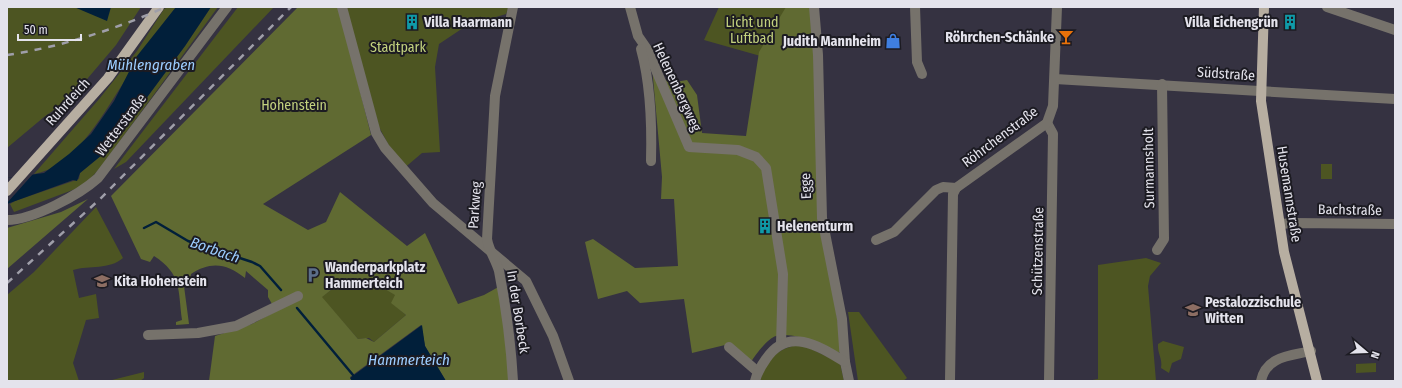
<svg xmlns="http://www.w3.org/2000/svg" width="1402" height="388" viewBox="0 0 1402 388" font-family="'Fira Sans Condensed',sans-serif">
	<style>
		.green { fill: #4d5522 }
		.forest { fill: #606a32; fill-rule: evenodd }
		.water { fill: #011f3a }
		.pier { fill: #353241 }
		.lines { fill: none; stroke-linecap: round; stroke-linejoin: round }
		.stream { stroke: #011f3a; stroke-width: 2.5 }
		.minor { stroke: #76726b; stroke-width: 10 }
		.major { stroke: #b7aea1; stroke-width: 10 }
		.rail { stroke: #9f9ea9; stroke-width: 2.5; stroke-dasharray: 7 7; stroke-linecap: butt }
		.labels { text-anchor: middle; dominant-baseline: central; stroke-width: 4; stroke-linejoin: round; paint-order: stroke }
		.poi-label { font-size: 14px; font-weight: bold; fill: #e4e3ec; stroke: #1c1b22; text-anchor: start }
		.park-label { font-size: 14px; fill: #c3d27e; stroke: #1c1b22 }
		.street-label { font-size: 14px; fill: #e4e3ec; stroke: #1c1b22 }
		.water-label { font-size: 15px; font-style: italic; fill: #9ccdff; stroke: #1c1b22 }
	</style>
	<rect width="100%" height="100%" fill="#353241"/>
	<g class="green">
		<path d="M7,7H141L116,45L71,98L44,117L7,148Z"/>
		<path d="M169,7H176C156,32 139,59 122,85C102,116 73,168 34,174L100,98L137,51L164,9Z"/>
		<path d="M211,7H218L100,168L87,182L78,188L14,212L10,204L15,201L79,179L80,173L108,150L185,46Z"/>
		<path d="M238,7H274L126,162L114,169Z"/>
		<path d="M346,7H509L506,14L466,26L439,44L435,67L440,152L422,153L402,170L379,127Z"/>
		<path d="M719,7H793L764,57L704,40Z"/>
		<rect x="1321" y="164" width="11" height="15"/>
		<path d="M96,207L123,258C109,270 90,265 73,270L79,298L96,294L99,318L86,320L73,363L79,381H7V295L34,272Z"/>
		<path d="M1146,258L1161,263L1150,276L1148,286L1156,381H1087L1098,379V265Z"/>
		<path d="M357,281H371L396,295L392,303L406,315L374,342L369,338L358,339L321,297L331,290Z"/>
		<path d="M848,312H859L907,378L903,381H858Z"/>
		<path d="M1163,341L1184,347L1181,359L1172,363L1169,373L1161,368C1163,359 1157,353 1158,344Z"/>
		<path d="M801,344L840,363L844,381H760C768,357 777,349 801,344Z"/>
		<path d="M1376,363V372L1356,373V364Z"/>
		<path d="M144,372V378L140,381H108Z"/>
	</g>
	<g class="forest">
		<path d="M298,7H339L371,135L263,204L308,230L326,222L340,192L407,246L425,233L458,304L484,295L502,285L516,381H446L425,346L421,325L350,377L352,381H209L215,336L252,324L276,311L268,297V290L246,271L245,278C227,263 210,261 191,274L189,285L184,286L189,324L176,325V322L182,320C178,290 182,274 154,256L150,262L141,259L111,196ZM357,281H371L395,295L391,303L406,315L374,342L366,338L358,339L322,297L331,290Z"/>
		<path d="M786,7H817L815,55L817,193L842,348L840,352L835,353C819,345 795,331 776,336C768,338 755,355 751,362L725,345L692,353L684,299L640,303L627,291L598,299L585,242L593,239L635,268L678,266L674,199H661L662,177L652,67L669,83L687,80L697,95L702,133L746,136L759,52Z"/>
		<path d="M88,199L7,269V228L61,212Z"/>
	</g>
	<g class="water">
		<path d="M74,7H111L107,21Z"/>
		<path d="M176,7H211L185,46L108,150L80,173L77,181L73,180L7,204V178L44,173L69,154L91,134L114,101L137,56Z"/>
		<path d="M422,325L425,346L446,381H352L350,378Z"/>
	</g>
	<path class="pier" d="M33,174L7,203V178Z"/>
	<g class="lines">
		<g class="stream">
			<path d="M144,228L156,222L188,241L252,262L260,266L281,290"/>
			<path d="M297,308L353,375"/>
		</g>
		<g class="minor">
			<path d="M342,7L376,133L385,148L433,203L526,281L553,336L569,381"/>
			<path d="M630,7L638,36L647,49L689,147L738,150L756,157L766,168L783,274L781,344"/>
			<path d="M814,7L818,55L822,218L842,319L845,362L849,381"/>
			<path d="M915,7L917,62L922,74"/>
			<path d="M1327,7L1395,30"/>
			<path d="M641,49C651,85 652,124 651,161"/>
			<path d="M1055,79L1395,99"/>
			<path d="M1047,123L1053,134L1049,381"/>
			<path d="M7,220C33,220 79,195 98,178L227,7"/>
			<path d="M1280,224L1294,223L1395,224"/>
			<path d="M876,240L894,232L936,190L943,187L956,188"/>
			<path d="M1157,250L1164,239L1162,84"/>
			<path d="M148,335L198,333L236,326L298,296"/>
			<path d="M729,347L758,372"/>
			<path d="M513,381C511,345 506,307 499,271C496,260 489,251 487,239L495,96L513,7"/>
			<path d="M755,381C757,373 761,366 766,359C788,326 819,346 845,362"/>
			<path d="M950,381L953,194L956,188L1047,123L1053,106L1057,7"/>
			<path d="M1261,381C1266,356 1290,356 1311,351"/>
		</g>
		<g class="major">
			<path d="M1264,7L1261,101L1284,252L1317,381"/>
			<path d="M7,191L108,78L159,7"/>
		</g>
		<g class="rail">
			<path d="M7,55C61,47 116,29 166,7"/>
			<path d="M7,283L99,200L291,7"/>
		</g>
	</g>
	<defs>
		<symbol id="building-bare" viewBox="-9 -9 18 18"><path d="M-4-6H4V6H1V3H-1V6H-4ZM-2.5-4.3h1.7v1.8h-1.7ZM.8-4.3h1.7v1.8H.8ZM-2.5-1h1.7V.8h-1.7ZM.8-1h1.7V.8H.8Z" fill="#0f9aa8" stroke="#1c1b22" stroke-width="2.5" paint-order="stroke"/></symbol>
		<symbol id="bar-bare" viewBox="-9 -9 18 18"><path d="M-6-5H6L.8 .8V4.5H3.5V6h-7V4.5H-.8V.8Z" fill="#e8710a" stroke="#1c1b22" stroke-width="2.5" paint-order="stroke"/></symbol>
		<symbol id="shop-bare" viewBox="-9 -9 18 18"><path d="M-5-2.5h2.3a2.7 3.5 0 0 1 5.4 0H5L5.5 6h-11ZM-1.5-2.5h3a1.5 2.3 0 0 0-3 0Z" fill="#3f7fe0" stroke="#1c1b22" stroke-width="2.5" paint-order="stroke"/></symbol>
		<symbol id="parking-bare" viewBox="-9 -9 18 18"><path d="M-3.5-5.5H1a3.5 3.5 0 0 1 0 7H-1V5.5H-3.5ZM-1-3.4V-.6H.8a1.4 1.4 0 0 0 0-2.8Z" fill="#5c6f8a" stroke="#1c1b22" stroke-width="2.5" paint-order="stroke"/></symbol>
		<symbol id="school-bare" viewBox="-9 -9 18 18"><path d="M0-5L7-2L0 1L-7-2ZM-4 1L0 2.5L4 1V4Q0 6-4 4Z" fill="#8d6e63" stroke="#1c1b22" stroke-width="2.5" paint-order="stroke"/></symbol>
	</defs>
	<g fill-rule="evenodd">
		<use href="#building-bare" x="401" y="11" width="22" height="22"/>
		<use href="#building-bare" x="1279" y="11" width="22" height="22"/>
		<use href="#bar-bare" x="1055" y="26" width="22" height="22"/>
		<use href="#shop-bare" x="882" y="30" width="22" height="22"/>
		<use href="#building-bare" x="754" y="215" width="22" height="22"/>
		<use href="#parking-bare" x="302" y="264" width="22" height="22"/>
		<use href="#school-bare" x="91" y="270" width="22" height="22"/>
		<use href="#school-bare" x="1182" y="299" width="22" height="22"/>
	</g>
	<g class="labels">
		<g class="poi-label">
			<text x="424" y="22">Villa Haarmann</text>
			<text x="1278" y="22" text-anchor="end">Villa Eichengrün</text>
			<text x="1054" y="37" text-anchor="end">Röhrchen-Schänke</text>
			<text x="881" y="41" text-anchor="end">Judith Mannheim</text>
			<text x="777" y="226">Helenenturm</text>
			<text x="325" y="267">Wanderparkplatz<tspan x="325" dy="16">Hammerteich</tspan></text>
			<text x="114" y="281">Kita Hohenstein</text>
			<text x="1205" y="302">Pestalozzischule<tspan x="1205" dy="16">Witten</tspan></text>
		</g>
		<g class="park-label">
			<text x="752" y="22">Licht und<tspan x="752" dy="16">Luftbad</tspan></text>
			<text x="398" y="47">Stadtpark</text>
			<text x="294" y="105">Hohenstein</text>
		</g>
		<g class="street-label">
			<text transform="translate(1226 74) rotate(4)">Südstraße</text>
			<text transform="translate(677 87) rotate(65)">Helenenbergweg</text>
			<text transform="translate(68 102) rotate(-48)">Ruhrdeich</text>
			<text transform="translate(121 125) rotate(-53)">Wetterstraße</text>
			<text transform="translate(1000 137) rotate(-37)">Röhrchenstraße</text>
			<text transform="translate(1149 168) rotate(-91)">Surmannsholt</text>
			<text transform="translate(806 186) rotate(-92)">Egge</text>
			<text transform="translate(1289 194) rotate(81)">Husemannstraße</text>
			<text transform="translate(475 205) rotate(-86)">Parkweg</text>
			<text transform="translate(1350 210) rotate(1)">Bachstraße</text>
			<text transform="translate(1038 251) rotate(-89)">Schützenstraße</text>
			<text transform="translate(518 312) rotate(81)">In der Borbeck</text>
		</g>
		<g class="water-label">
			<text x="151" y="65">Mühlengraben</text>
			<text transform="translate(215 250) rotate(19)">Borbach</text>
			<text x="409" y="360">Hammerteich</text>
		</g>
	</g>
	<rect width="1402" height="388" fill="none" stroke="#e4e3ec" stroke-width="16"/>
	<g transform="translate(1366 352) rotate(109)" stroke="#1c1b22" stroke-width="3" paint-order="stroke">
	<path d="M0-3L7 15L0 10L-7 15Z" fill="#e4e3ec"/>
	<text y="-6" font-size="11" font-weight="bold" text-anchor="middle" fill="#e4e3ec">N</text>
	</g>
	<path d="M18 34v6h63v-6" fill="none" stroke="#e4e3ec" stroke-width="2"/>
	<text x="24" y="34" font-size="12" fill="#e4e3ec" stroke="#1c1b22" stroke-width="3" paint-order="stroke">50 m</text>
</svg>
